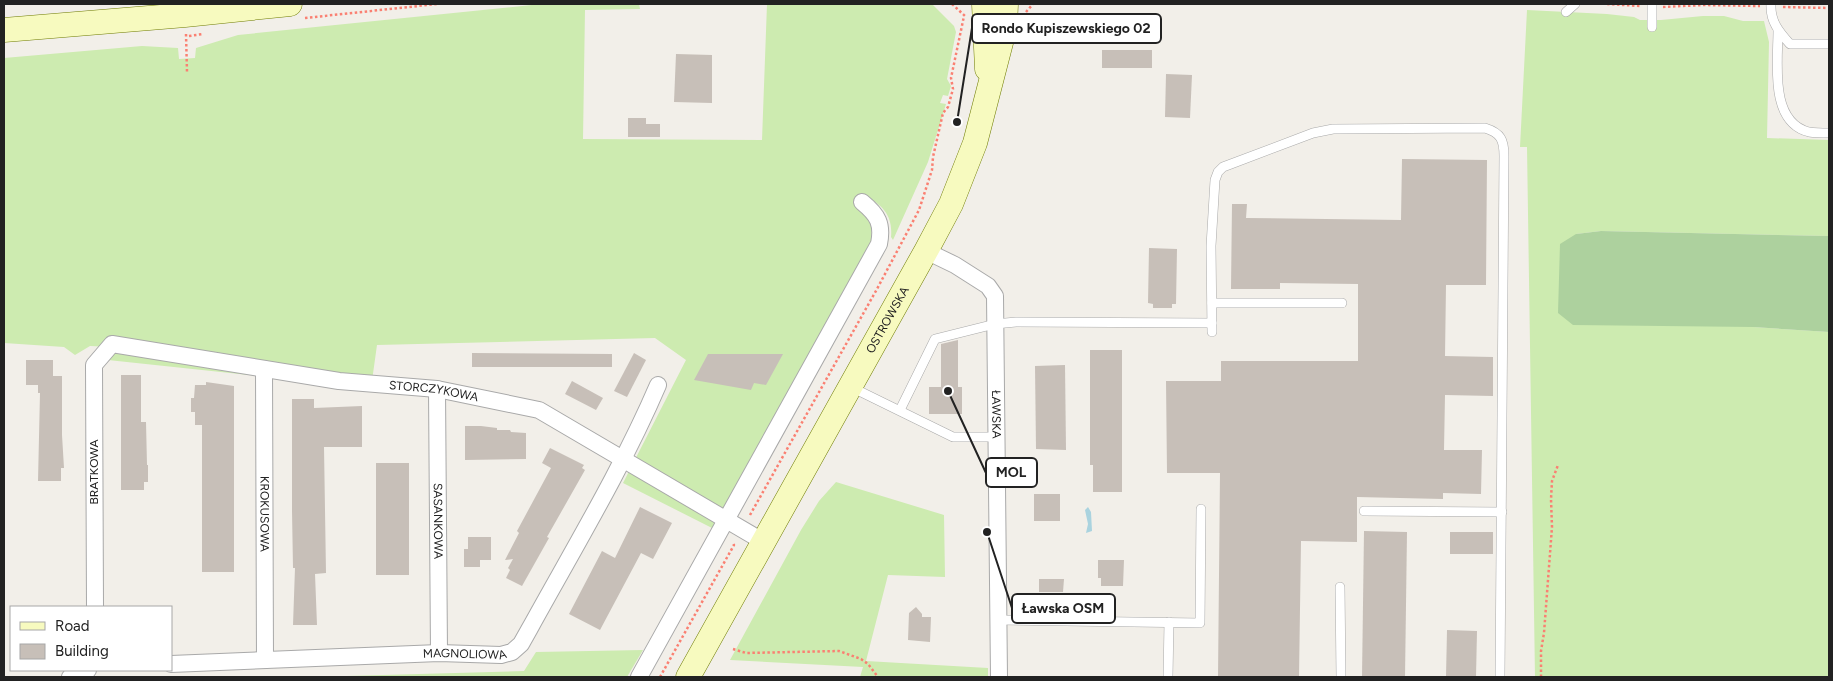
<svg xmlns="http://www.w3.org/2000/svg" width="1833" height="681" viewBox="0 0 1833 681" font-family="Figtree,sans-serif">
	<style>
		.grass { fill: #cdebb0 }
		.forest { fill: #add19e }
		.water { fill: #aad3df }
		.building { fill: #c7bfb8 }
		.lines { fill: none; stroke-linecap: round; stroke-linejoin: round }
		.lane-casing { stroke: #a9a9a9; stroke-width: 10 }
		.street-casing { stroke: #a9a9a9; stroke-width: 18 }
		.secondary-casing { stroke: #707d05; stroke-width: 25 }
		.path { stroke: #fa8072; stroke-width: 2.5; stroke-dasharray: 2.5 2.5; stroke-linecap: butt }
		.lane { stroke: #fff; stroke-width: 9 }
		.street { stroke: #fff; stroke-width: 16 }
		.secondary { stroke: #f7fabf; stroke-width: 24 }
		.labels { text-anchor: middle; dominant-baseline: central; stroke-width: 4.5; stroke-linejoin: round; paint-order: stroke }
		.street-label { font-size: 12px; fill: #222; stroke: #fff }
		.leader { fill: none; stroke: #222; stroke-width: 2 }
		.callout-dot { fill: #222; stroke: #fff; stroke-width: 2 }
		.callout { fill: #fff; stroke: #222; stroke-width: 2 }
		.callout-label { font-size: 14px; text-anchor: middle; font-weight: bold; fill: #222 }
	</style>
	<rect width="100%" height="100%" fill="#f2efe9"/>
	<g class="grass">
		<path d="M541,4H639L640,9L585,10L583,139L762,140L767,4H932L954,26L956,32L947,79L951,86L948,96L943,95L940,103L946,104L928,162L893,240L891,237C893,216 883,205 865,196C867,214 875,228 870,246L714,529L623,483L686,360L655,338L377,345L371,388L108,360L112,347L90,346L75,355L64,347L4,343V58L142,46L178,48L179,59L195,58L196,48L238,35Z"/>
		<path d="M1527,10L1607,14L1634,17L1640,20H1661L1703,16H1724L1743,21H1764L1769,42L1767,138L1829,140V236L1601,231L1576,234L1753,327L1829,332V677H1535L1527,147H1520Z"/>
		<path d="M836,482L944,515L945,577L888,575L866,661L988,668V677H860L863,667L730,660L801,530L819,501Z"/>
		<path d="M643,650L627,677H310L524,671L536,652Z"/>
	</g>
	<path class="forest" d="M1601,231L1829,236V332L1753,327L1573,325L1558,313L1560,244L1576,234Z"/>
	<path class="water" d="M1088,507L1091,512L1092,531L1086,533L1088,524L1085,510Z"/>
	<g class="building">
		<rect x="1102" y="50" width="50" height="18"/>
		<path d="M676,54L712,55V103L674,102Z"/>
		<path d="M1166,74L1192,75L1190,118L1165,117Z"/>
		<path d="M628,118H646V124H660V137H628Z"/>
		<path d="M1402,159L1487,160L1486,285H1446L1445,356L1493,357V396L1445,395L1444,450H1482L1481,494L1443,493V499L1357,497V542L1301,541L1299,677H1218L1220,473H1167L1166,381H1221V361H1358V284L1280,283V289H1231L1232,204H1247L1246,218L1401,220Z"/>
		<path d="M1149,248L1177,249L1176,304H1172V308H1153V304L1148,303Z"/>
		<path d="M958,340V387H962V414H929V387H941V344Z"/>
		<path d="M1090,350H1122V492H1093V465H1090Z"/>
		<path d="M472,353L612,354V367H472Z"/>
		<path d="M634,353L646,360L627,397L614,391Z"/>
		<path d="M708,354H783L766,385L754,383L751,390L694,380Z"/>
		<path d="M26,360H53V376H62V435L64,468H61V481H38L40,393H38V385H26Z"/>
		<path d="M1065,365L1066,450L1036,449L1035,366Z"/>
		<path d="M121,375H141V422H146L147,465H148V482H144V490H121Z"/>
		<path d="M572,381L603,398L596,410L565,394Z"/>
		<path d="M206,382L234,386V572H202V425H195V412H191V398H194L195,385H206Z"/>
		<path d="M292,399H314V408L362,406V447H324L326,573L315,574L317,625H293L295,568H293L292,511Z"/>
		<path d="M465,426H481L497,428V430H510L511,432L526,433V459L465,460Z"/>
		<path d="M550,448L584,465L582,468L585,470L547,537L549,538L522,586L506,578L510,570L508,568L513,559L505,560L519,533L517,531L551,468L542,463Z"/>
		<rect x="376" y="463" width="33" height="112"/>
		<rect x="1034" y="494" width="26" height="27"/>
		<path d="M640,507L672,523L653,559L641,553L600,630L569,614L602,551L615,558Z"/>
		<path d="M1364,531L1407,532L1405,677H1362Z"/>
		<rect x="1450" y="532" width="43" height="22"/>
		<path d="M468,537H491V560H480V567H464V549H468Z"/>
		<path d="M1098,560H1124L1123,586H1101V578H1098Z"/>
		<path d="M1039,579H1064L1063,592H1039Z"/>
		<path d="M916,607L922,614V617H931L930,642L908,640L909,613Z"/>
		<path d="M1447,630L1477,631L1476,677H1446Z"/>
	</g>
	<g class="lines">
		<defs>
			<g id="lane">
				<path d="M1771,4C1770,21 1779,32 1790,44H1829"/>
				<path d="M1566,12L1575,4"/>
				<path d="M1652,27V4"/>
				<path d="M1778,31C1778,62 1769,122 1809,132C1816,133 1823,133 1829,133"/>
				<path d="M1212,303H1342"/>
				<path d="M1212,332L1211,246L1215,180L1218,172L1223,167L1313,133L1333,129L1485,128C1501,133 1504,140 1504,156L1500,677"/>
				<path d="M851,387L953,437H996"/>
				<path d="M900,410L935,339L995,324L1016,322L1212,323"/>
				<path d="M1364,511L1502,512"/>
				<path d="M1340,587L1341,677"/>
				<path d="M999,620L1200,623L1201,509"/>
				<path d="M1168,677L1169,622"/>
			</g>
			<g id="street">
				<path id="s1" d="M926,251L955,265L988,286L995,296L999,677"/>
				<path id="s2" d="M264,369L265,660"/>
				<path id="s3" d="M437,389L439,653"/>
				<path id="s4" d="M95,607L94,365L112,344L339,381L437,389L539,410L764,542"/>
				<path id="s5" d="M171,664L439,653L501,655L512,652L521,644L530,628C574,548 622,469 658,385"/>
				<path d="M70,677L88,670"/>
				<path d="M639,677L879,244C883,224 878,215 862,202"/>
			</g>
			<g id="secondary">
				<path d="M984,4L987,69"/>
				<path d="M4,30L185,15L290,4"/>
				<path id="s6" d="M688,677L926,251L951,204L975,143L1005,27L1006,4"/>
			</g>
		</defs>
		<use href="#lane" class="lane-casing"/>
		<use href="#street" class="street-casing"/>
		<use href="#secondary" class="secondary-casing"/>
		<g class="path">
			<path d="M952,4L965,16"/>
			<path d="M1607,4L1640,6"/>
			<path d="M1663,7L1703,5L1760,6"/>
			<path d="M1783,7L1829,8"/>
			<path d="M1026,12L1033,4"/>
			<path d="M305,18L437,4"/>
			<path d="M186,34L187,72"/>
			<path d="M189,36L203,34"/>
			<path d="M750,515L877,289L919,210L932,170L933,157L943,113L948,107L953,89L951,78L964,16"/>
			<path d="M733,649L746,653L839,651L861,659L868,664L878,677"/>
			<path d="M660,677L734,545L733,543"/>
			<path d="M1541,677V651L1544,633L1552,527L1551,499L1552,481L1558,465"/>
		</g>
		<use href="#lane" class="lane"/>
		<use href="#street" class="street"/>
		<use href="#secondary" class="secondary"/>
	</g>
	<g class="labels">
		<g class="street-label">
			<text stroke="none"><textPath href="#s6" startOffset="409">OSTROWSKA</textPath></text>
			<text stroke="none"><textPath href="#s4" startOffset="595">STORCZYKOWA</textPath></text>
			<text stroke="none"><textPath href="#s1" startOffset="202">ŁAWSKA</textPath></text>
			<text transform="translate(94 472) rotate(-90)">BRATKOWA</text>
			<text stroke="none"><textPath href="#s2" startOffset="145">KROKUSOWA</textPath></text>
			<text stroke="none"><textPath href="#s3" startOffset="132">SASANKOWA</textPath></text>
			<text stroke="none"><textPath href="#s5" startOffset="294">MAGNOLIOWA</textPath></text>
		</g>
	</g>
	<path class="leader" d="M957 122L972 28M948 391L986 473M987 532L1012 608"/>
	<g class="callout-dot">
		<circle cx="957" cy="122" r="5"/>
		<circle cx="948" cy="391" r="5"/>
		<circle cx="987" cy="532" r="5"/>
	</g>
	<g class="callout">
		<rect x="972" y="14" width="189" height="29" rx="5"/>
		<rect x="986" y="458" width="51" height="29" rx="5"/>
		<rect x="1012" y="594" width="103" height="29" rx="5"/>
	</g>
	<g class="callout-label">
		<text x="1066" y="33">Rondo Kupiszewskiego 02</text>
		<text x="1011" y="477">MOL</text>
		<text x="1063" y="613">Ławska OSM</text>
	</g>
	<rect width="1833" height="681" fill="none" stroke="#222222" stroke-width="10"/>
	<rect x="10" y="606" width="162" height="65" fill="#ffffff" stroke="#a7a7a7"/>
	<rect x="20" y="622" width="25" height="8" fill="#f7fabf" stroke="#a7a7a7"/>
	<text x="55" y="631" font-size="15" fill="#222222">Road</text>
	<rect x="20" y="644" width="25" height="15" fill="#c7bfb8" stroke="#a7a7a7"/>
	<text x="55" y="656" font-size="15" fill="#222222">Building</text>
</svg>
